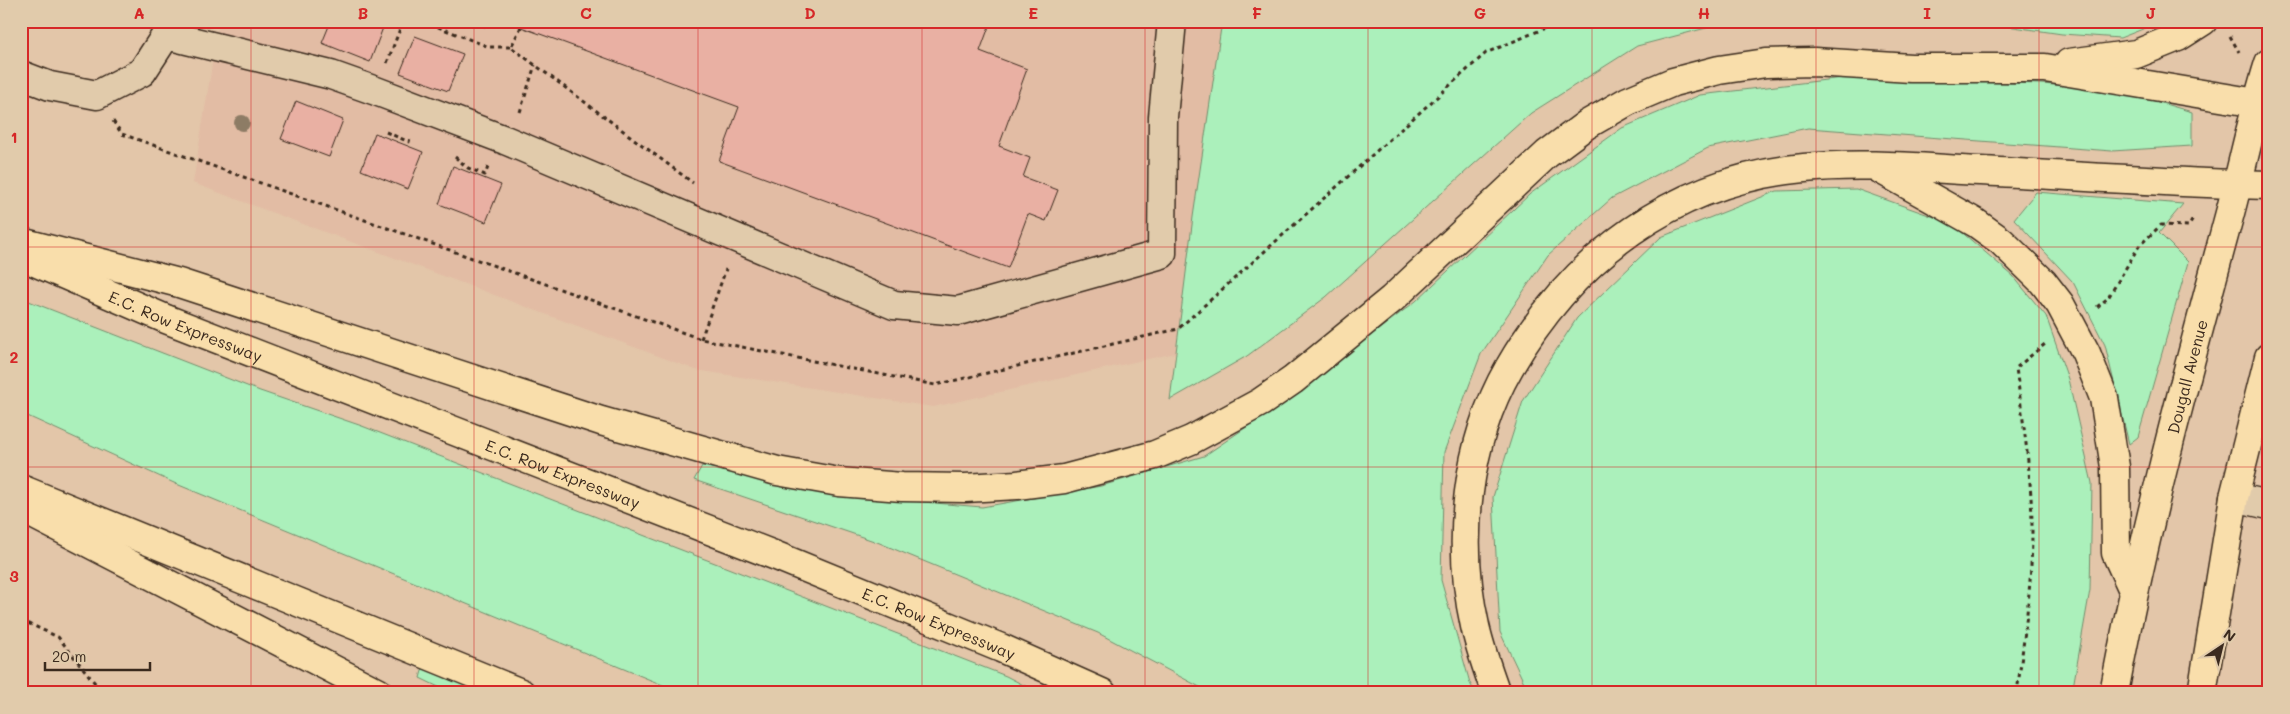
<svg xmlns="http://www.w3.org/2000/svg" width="2290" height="714" viewBox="0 0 2290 714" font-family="Mali,sans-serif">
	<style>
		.built { fill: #e2bca4 }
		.green { fill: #abf0bb; stroke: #738d6c }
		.building { fill: #e9b0a3; stroke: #3b2a1e }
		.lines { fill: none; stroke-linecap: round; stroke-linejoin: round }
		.minor-casing { stroke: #3b2a1e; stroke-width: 31 }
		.major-casing { stroke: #3b2a1e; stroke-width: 31 }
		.highway-casing { stroke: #3b2a1e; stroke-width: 31 }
		.path { stroke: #3b2a1e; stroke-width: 3; stroke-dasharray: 4 4; stroke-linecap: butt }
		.minor { stroke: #e1cbab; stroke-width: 28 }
		.major { stroke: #f9deab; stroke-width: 28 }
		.highway { stroke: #f9deab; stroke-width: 28 }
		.tree { fill: #8d7b65 }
		.grid { fill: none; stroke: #d62828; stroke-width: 1; stroke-opacity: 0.55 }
		.labels { text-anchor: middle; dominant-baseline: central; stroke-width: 4; stroke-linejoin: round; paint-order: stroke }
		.street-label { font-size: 16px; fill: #3b2a1e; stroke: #e1cbab }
		.neatline { fill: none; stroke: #d62828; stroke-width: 2 }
		.grid-label { font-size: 16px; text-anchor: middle; font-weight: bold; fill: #d62828 }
	</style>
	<rect width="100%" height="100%" fill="#e3c6a9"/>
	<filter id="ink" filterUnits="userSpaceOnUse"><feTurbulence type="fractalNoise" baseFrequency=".02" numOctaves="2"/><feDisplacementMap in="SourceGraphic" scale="10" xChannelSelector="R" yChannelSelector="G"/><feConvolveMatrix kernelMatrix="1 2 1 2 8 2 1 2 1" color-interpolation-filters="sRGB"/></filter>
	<g filter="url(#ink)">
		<path class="built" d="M219,21H1252L1202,347L933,407L696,370L193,183Z"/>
		<g class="green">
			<path d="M1222,21H1733L1637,46L1531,113L1326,297L1247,356L1170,400L1193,217Z"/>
			<path d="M1972,21H2163L2120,38L2062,34Z"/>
			<path d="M1843,78L2040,84L2114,89L2192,112V146L2112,151L1808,128L1708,148L1612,198L1548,255L1481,354L1444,452L1441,580L1470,683L1475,693H1211L1098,633L877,542L694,480L702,466L851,496L982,507L1101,486L1204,456L1289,398L1416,301L1530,194L1622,128L1700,95Z"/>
			<path d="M1856,189L1951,223L2013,276L2046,316L2068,379L2092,483L2090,590L2072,693H1529L1500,632L1493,497L1523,401L1577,318L1661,237L1777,191Z"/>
			<path d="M2036,192L2183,204L2159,233L2188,262L2138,437L2129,444L2105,345L2073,282L2014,219Z"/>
			<path d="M21,298L260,391L362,426L1006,676L1039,693H682L174,483L21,413Z"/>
			<path d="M424,664L494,693H451L420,678Z"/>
		</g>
		<g class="building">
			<path d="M331,21H375L384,25L370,62L322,43Z"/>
			<path d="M470,21H488L485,27Z"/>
			<path d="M515,21H991L980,51L1027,69L999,146L1030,158L1023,177L1058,190L1046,221L1028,214L1008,268L719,161L739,107L521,27L514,24Z"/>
			<path d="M415,36L463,54L448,91L400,73Z"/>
			<path d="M296,101L343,120L329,157L281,139Z"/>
			<path d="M375,133L423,152L408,189L361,170Z"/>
			<path d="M453,166L501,185L486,222L439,204Z"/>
		</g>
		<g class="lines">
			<defs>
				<g id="minor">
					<path d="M21,75L50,86L97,95L142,72L166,35L331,75L376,91L505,140L894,305L958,311L1162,254L1163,117L1172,21"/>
					<path d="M2234,497L2269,505"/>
				</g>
				<g id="major">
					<path id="s1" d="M2114,693C2143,535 2185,379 2227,224C2242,170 2252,116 2269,63"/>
					<path d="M2202,693L2234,497L2269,357"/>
				</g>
				<g id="highway">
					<path d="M2069,63L2136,54L2178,37L2203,21"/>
					<path d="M1880,169L1976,223L2001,241L2043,282L2060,304L2086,353L2104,398L2115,467L2116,553L2133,590"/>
					<path d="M21,242L179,283L601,421L777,471L839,482L902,487L965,488L1017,485L1064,479L1155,455L1191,440L1261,402L1293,380L1392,299L1547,154L1586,125L1628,101L1673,82L1719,70L1766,63L1814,62L1911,68H2045L2269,105"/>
					<path id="s2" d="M21,256L166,319L779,557L1001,648L1102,693"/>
					<path d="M21,489L521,693"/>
					<path d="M21,508L379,693"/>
					<path d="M1496,693C1488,671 1480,648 1475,626C1456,542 1466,443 1509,368C1573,257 1674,180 1804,168C1862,162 1922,168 1980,171C2076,176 2173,183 2269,185"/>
				</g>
			</defs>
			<use href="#minor" class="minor-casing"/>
			<use href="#major" class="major-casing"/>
			<use href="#highway" class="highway-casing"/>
			<g class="path">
				<path d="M423,21L489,47H511"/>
				<path d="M521,27L511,47L693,183"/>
				<path d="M2230,36L2239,52"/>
				<path d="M387,63L403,21"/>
				<path d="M520,112L535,65"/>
				<path d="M113,121L122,134L701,339L935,385L1178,329L1486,53L1562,21"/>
				<path d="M386,132L409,142L410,138"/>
				<path d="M455,157L468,168L485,175L488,167"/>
				<path d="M2097,307L2108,298L2139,246L2161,225L2189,226L2194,217"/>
				<path d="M701,339L726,269"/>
				<path d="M21,620L58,637L99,688"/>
				<path d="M2017,693C2024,639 2032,585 2032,530C2032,476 2023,422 2016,368L2045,344"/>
			</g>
			<use href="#minor" class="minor"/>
			<use href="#major" class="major"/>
			<use href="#highway" class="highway"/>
		</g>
		<circle class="tree" cx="242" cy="123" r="8"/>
	</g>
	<path class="grid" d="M251,21V693M474,21V693M698,21V693M922,21V693M1145,21V693M1368,21V693M1592,21V693M1816,21V693M2039,21V693M21,247H2269M21,467H2269"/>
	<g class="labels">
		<g class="street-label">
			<text stroke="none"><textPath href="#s2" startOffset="179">E.C. Row Expressway</textPath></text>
			<text stroke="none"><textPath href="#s1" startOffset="325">Dougall Avenue</textPath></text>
			<text stroke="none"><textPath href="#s2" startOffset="584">E.C. Row Expressway</textPath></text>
			<text stroke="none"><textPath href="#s2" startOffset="989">E.C. Row Expressway</textPath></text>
		</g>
	</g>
	<rect width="2290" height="714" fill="none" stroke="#e1cbab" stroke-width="55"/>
	<g transform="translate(2222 646) rotate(35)" stroke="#e1cbab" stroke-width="4" paint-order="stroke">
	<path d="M0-4L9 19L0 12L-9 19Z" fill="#3b2a1e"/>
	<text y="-8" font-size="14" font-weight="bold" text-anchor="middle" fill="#3b2a1e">N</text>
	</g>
	<path d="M45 662v8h105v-8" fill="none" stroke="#3b2a1e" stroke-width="2.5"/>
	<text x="52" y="662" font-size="15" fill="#3b2a1e" stroke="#e1cbab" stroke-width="4" paint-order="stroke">20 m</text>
	<rect x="28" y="28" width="2234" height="658" class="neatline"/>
	<g class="grid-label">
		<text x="139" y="19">A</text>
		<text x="363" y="19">B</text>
		<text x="586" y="19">C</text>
		<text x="810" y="19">D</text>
		<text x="1033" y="19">E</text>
		<text x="1257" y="19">F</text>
		<text x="1480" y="19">G</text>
		<text x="1704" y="19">H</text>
		<text x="1927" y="19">I</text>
		<text x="2151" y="19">J</text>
		<text x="14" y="143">1</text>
		<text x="14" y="363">2</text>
		<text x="14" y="582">3</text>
	</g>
</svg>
